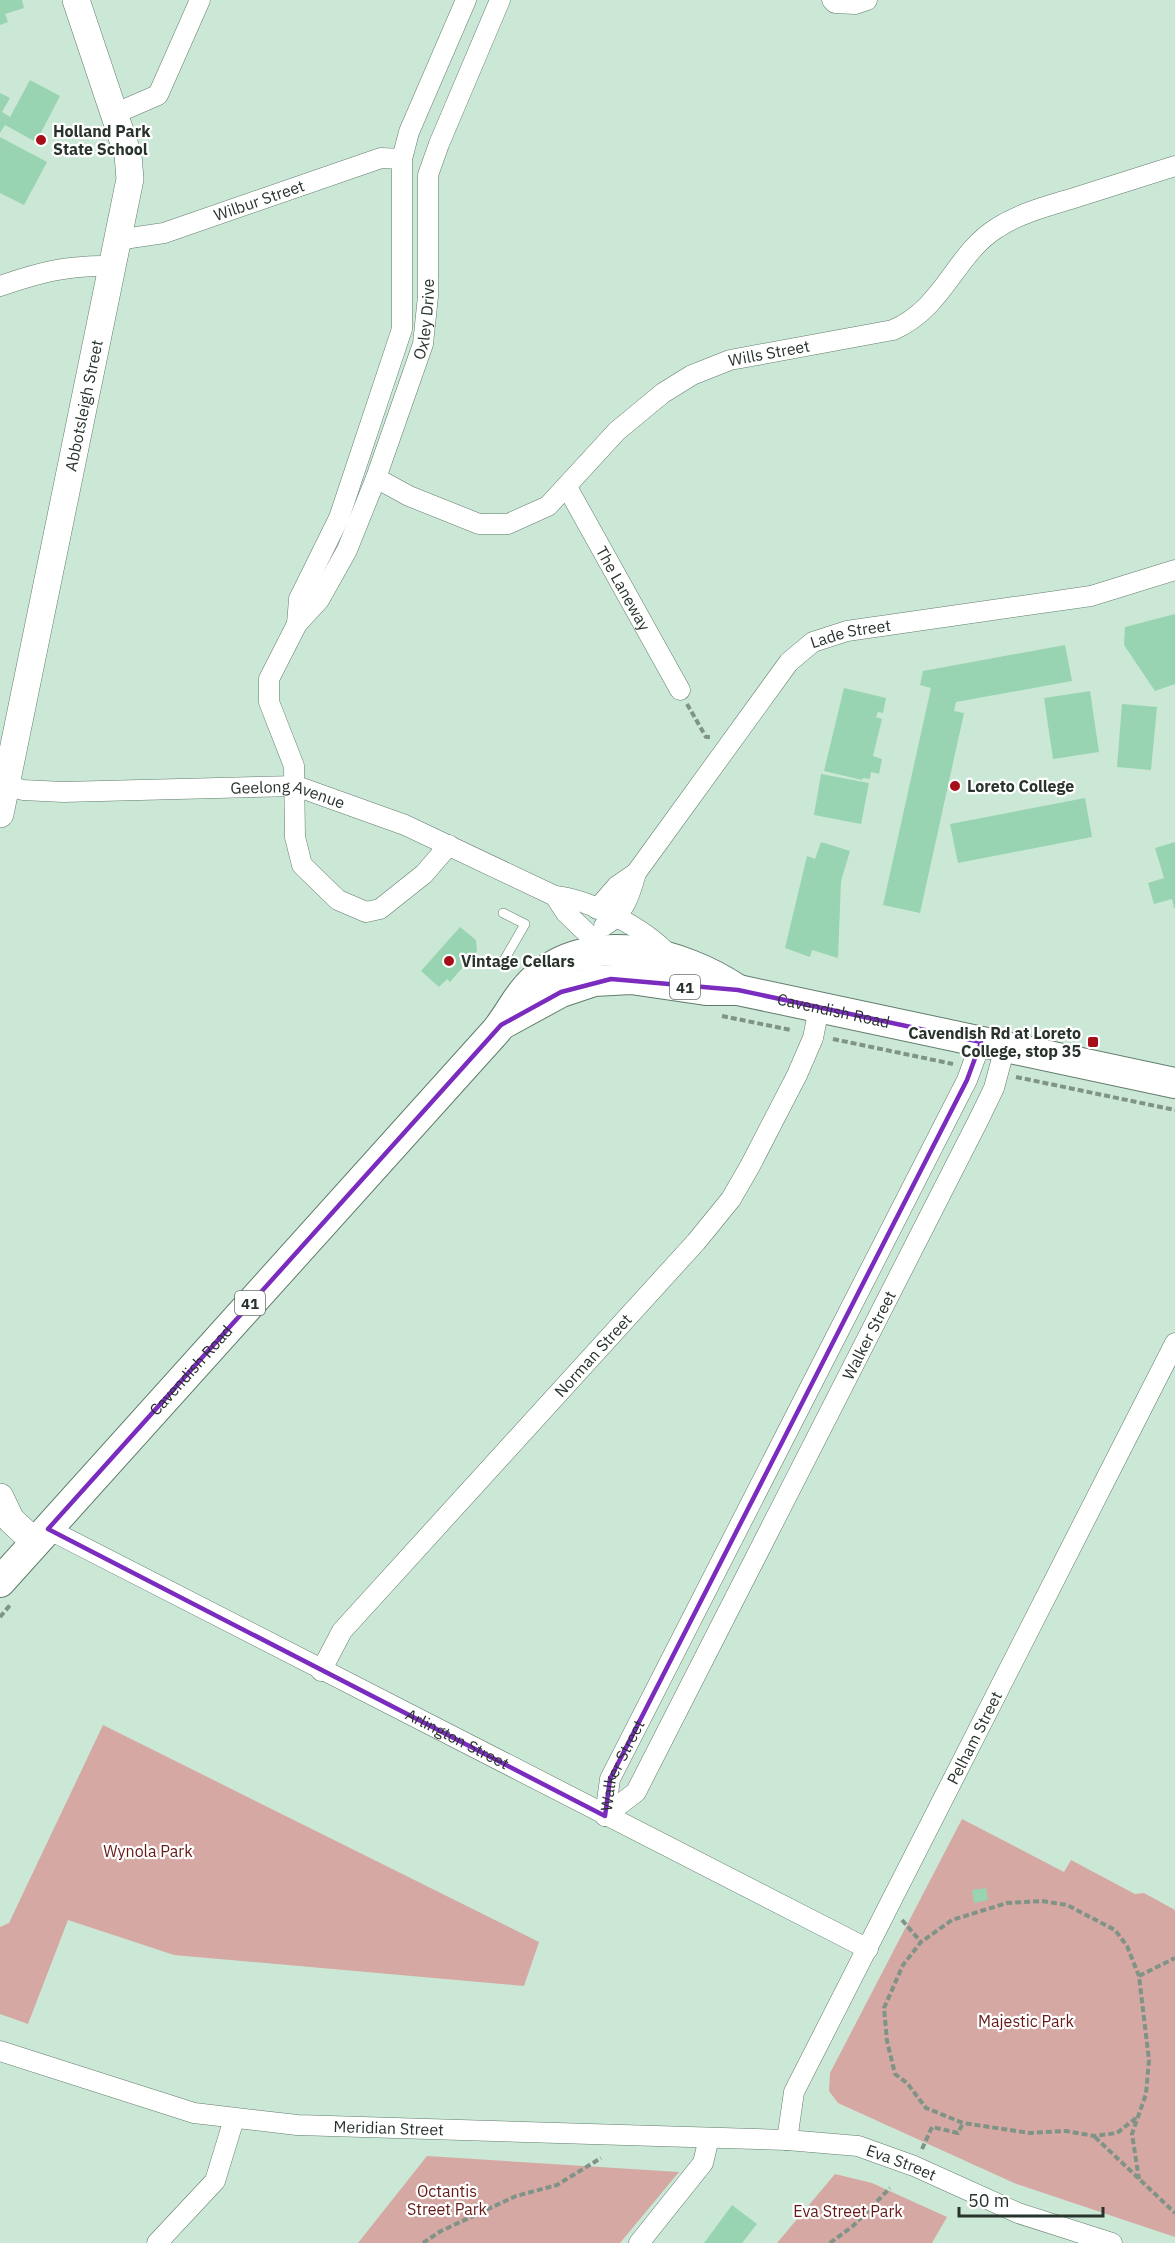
<svg xmlns="http://www.w3.org/2000/svg" width="1175" height="2243" viewBox="0 0 1175 2243" font-family="'IBM Plex Sans',sans-serif">
	<style>
		.green { fill: #d5a8a3 }
		.building { fill: #98d4b1 }
		.lines { fill: none; stroke-linecap: round; stroke-linejoin: round }
		.lane-casing { stroke: #617c6c; stroke-width: 10 }
		.street-casing { stroke: #617c6c; stroke-width: 21 }
		.secondary-casing { stroke: #617c6c; stroke-width: 28 }
		.primary-casing { stroke: #617c6c; stroke-width: 32 }
		.path { stroke: #7f9386; stroke-width: 4; stroke-dasharray: 6 3; stroke-linecap: butt }
		.lane { stroke: #fff; stroke-width: 9 }
		.street { stroke: #fff; stroke-width: 20 }
		.secondary { stroke: #fff; stroke-width: 27 }
		.primary { stroke: #fff; stroke-width: 30 }
		.marked { fill: none; stroke: #7b2cbf; stroke-width: 4.5; stroke-linejoin: round }
		.poi-dot { fill: #a60f19; stroke: #fff; stroke-width: 2 }
		.labels { text-anchor: middle; dominant-baseline: central; stroke-width: 4.5; stroke-linejoin: round; paint-order: stroke }
		.shield { fill: #fff; stroke: #68706b; stroke-width: 1.5 }
		.shield-label { font-size: 15px; font-weight: bold; fill: #28332c }
		.poi-label { font-size: 16px; font-weight: bold; fill: #28332c; stroke: #fff; text-anchor: start }
		.street-label { font-size: 16px; fill: #28332c; stroke: #fff }
		.park-label { font-size: 16px; fill: #651a18; stroke: #fff }
	</style>
	<rect width="100%" height="100%" fill="#cbe8d6"/>
	<g class="green">
		<path d="M103,1725L539,1942L524,1986L174,1955L68,1920L28,2024L0,2014V1927L9,1923Z"/>
		<path d="M962,1819L1064,1872L1071,1860L1135,1894L1144,1893L1175,1910V2237L1014,2183L838,2103L829,2091L830,2073Z"/>
		<path d="M427,2156L679,2172L620,2243H358Z"/>
		<path d="M835,2174L872,2183L947,2217L932,2243H777Z"/>
	</g>
	<g class="building">
		<path d="M0,0H22L24,8L5,14L8,22L0,25Z"/>
		<path d="M30,80L60,96L36,142L5,125L0,133V93L10,98L2,112L10,117Z"/>
		<path d="M0,137L47,162L24,205L0,193Z"/>
		<path d="M1175,614V684L1155,691L1124,645L1125,627Z"/>
		<path d="M1065,645L1072,681L956,702L954,711L964,713L920,913L883,905L931,688L920,685L923,671Z"/>
		<path d="M844,688L886,698L883,713L878,712L876,717L882,719L873,756L882,759L879,774L871,772L870,779L863,778L862,780L824,771Z"/>
		<path d="M1090,691L1099,752L1053,759L1044,698Z"/>
		<path d="M1122,704L1157,707L1151,770L1117,767Z"/>
		<path d="M821,774L869,783L861,824L814,815Z"/>
		<path d="M1085,798L1092,837L958,863L950,824Z"/>
		<path d="M821,842L850,851L841,881L838,958L812,950L810,957L785,948L807,856L815,859Z"/>
		<path d="M1175,842V908H1174L1172,899L1154,904L1148,883L1164,878L1155,848Z"/>
		<path d="M460,927L476,940L477,951L450,982L447,979L439,987L421,971Z"/>
		<path d="M986,1888L988,1900L974,1903L972,1890Z"/>
		<path d="M732,2205L757,2224L742,2243H704Z"/>
	</g>
	<g class="lines">
		<defs>
			<path id="lane" d="M503,913L525,924L503,962"/>
			<g id="street">
				<path d="M832,0L835,3L855,4L867,0"/>
				<path d="M114,114L158,95L200,0"/>
				<path id="s1" d="M117,240L164,233L381,158L402,159"/>
				<path d="M0,286C41,272 68,265 111,266"/>
				<path id="s2" d="M376,478L409,496L479,524H508L548,506L617,431L663,393L692,375L730,360L893,330C944,308 955,254 997,228C1020,213 1048,206 1074,198C1108,187 1141,177 1175,166"/>
				<path id="s3" d="M567,487L680,690"/>
				<path d="M297,624L299,599L339,518L402,329V159L409,132L466,0"/>
				<path id="s4" d="M0,783L23,790L63,792L296,786L405,825L555,896C591,900 645,928 670,956"/>
				<path id="s5" d="M449,845L424,874L380,909L366,912L338,900L302,865L295,837L294,766L269,702V679L297,624L319,600L347,550L376,478L423,344L428,296V175L439,144L500,0"/>
				<path d="M555,896L566,913L610,955"/>
				<path id="s6" d="M597,909L617,886L636,873L789,662L813,642L847,631L1091,596L1175,570"/>
				<path d="M604,926C624,914 630,895 636,873"/>
				<path id="s7" d="M48,1529L868,1949"/>
				<path id="s8" d="M321,1671L342,1631L696,1242L731,1199L750,1166L797,1075L813,1038L819,1008"/>
				<path id="s9" d="M605,1816L636,1792L979,1119L994,1088L1005,1047"/>
				<path id="s10" d="M605,1816L610,1779L967,1080L981,1042"/>
				<path id="s11" d="M0,2051L194,2113L297,2125L787,2140L858,2146L914,2166L1018,2213L1112,2243"/>
				<path id="s12" d="M787,2140L794,2092L1175,1343"/>
				<path d="M157,2243L215,2181L234,2119"/>
				<path d="M639,2243L703,2163L709,2138"/>
			</g>
			<g id="secondary">
				<path id="s13" d="M0,814L130,179L128,155L76,0"/>
				<path d="M0,1497L11,1520L36,1543"/>
			</g>
			<g id="primary">
				<path id="s14" d="M506,1022L561,992L594,981L631,979L706,990H738L1175,1083"/>
				<path id="s15" d="M0,1582L496,1031C510,1014 518,994 534,980C590,928 682,952 738,990"/>
			</g>
		</defs>
		<use href="#lane" class="lane-casing"/>
		<use href="#street" class="street-casing"/>
		<use href="#secondary" class="secondary-casing"/>
		<use href="#primary" class="primary-casing"/>
		<g class="path">
			<path d="M687,704L706,737H712"/>
			<path d="M722,1016L791,1030"/>
			<path d="M833,1039L953,1064"/>
			<path d="M1016,1077L1175,1110"/>
			<path d="M0,1617L11,1604"/>
			<path d="M902,1920L921,1942"/>
			<path d="M1139,1976L1175,1958"/>
			<path d="M1136,2118L1117,2133L1094,2136L1066,2131L1030,2133L963,2123L926,2108L907,2083L895,2074L887,2041L884,2008L903,1965L921,1942L952,1920L1007,1903L1042,1901L1067,1905L1115,1930L1127,1946L1139,1976L1149,2060L1146,2094L1132,2134L1139,2179"/>
			<path d="M1095,2137L1175,2213"/>
			<path d="M922,2149L932,2127L958,2133L963,2123"/>
			<path d="M423,2243L441,2231L516,2196L557,2185L601,2158"/>
			<path d="M830,2243L853,2226L890,2188"/>
		</g>
		<use href="#lane" class="lane"/>
		<use href="#street" class="street"/>
		<use href="#secondary" class="secondary"/>
		<use href="#primary" class="primary"/>
	</g>
	<path class="marked" d="M611,979L738,990L981,1042L967,1080L610,1779L605,1816L48,1529L501,1025L561,992Z"/>
	<g class="poi-dot">
		<circle cx="41" cy="140" r="6"/>
		<circle cx="955" cy="786" r="6"/>
		<circle cx="449" cy="961" r="6"/>
		<rect x="1087" y="1036" width="12" height="12" rx="3"/>
	</g>
	<g class="labels">
		<g class="shield">
			<rect x="670" y="975" width="30" height="24" rx="4.5"/>
			<rect x="235" y="1291" width="30" height="24" rx="4.5"/>
		</g>
		<g class="shield-label">
			<text x="685" y="987">41</text>
			<text x="250" y="1303">41</text>
		</g>
		<g class="poi-label">
			<text x="53" y="131">Holland Park<tspan x="53" dy="18">State School</tspan></text>
			<text x="967" y="786">Loreto College</text>
			<text x="461" y="961">Vintage Cellars</text>
			<text x="1081" y="1033" text-anchor="end">Cavendish Rd at Loreto<tspan x="1081" dy="18">College, stop 35</tspan></text>
		</g>
		<g class="street-label">
			<text stroke="none"><textPath href="#s1" startOffset="148">Wilbur Street</textPath></text>
			<text stroke="none"><textPath href="#s5" startOffset="777">Oxley Drive</textPath></text>
			<text stroke="none"><textPath href="#s2" startOffset="462">Wills Street</textPath></text>
			<text stroke="none"><textPath href="#s13" startOffset="417">Abbotsleigh Street</textPath></text>
			<text stroke="none"><textPath href="#s3" startOffset="116">The Laneway</textPath></text>
			<text stroke="none"><textPath href="#s6" startOffset="384">Lade Street</textPath></text>
			<text stroke="none"><textPath href="#s4" startOffset="290">Geelong Avenue</textPath></text>
			<text stroke="none"><textPath href="#s14" startOffset="340">Cavendish Road</textPath></text>
			<text stroke="none"><textPath href="#s9" startOffset="552">Walker Street</textPath></text>
			<text stroke="none"><textPath href="#s8" startOffset="418">Norman Street</textPath></text>
			<text stroke="none"><textPath href="#s15" startOffset="285">Cavendish Road</textPath></text>
			<text stroke="none"><textPath href="#s12" startOffset="446">Pelham Street</textPath></text>
			<text stroke="none"><textPath href="#s7" startOffset="460">Arlington Street</textPath></text>
			<text stroke="none"><textPath href="#s10" startOffset="54">Walker Street</textPath></text>
			<text stroke="none"><textPath href="#s11" startOffset="399">Meridian Street</textPath></text>
			<text stroke="none"><textPath href="#s11" startOffset="915">Eva Street</textPath></text>
		</g>
		<g class="park-label">
			<text x="148" y="1851">Wynola Park</text>
			<text x="1026" y="2021">Majestic Park</text>
			<text x="447" y="2191">Octantis<tspan x="447" dy="18">Street Park</tspan></text>
			<text x="848" y="2211">Eva Street Park</text>
		</g>
	</g>
	<path d="M959 2207v9h144v-9" fill="none" stroke="#28332c" stroke-width="3"/>
	<text x="968" y="2207" font-size="18" fill="#28332c" stroke="#ffffff" stroke-width="4.5" paint-order="stroke">50 m</text>
</svg>
